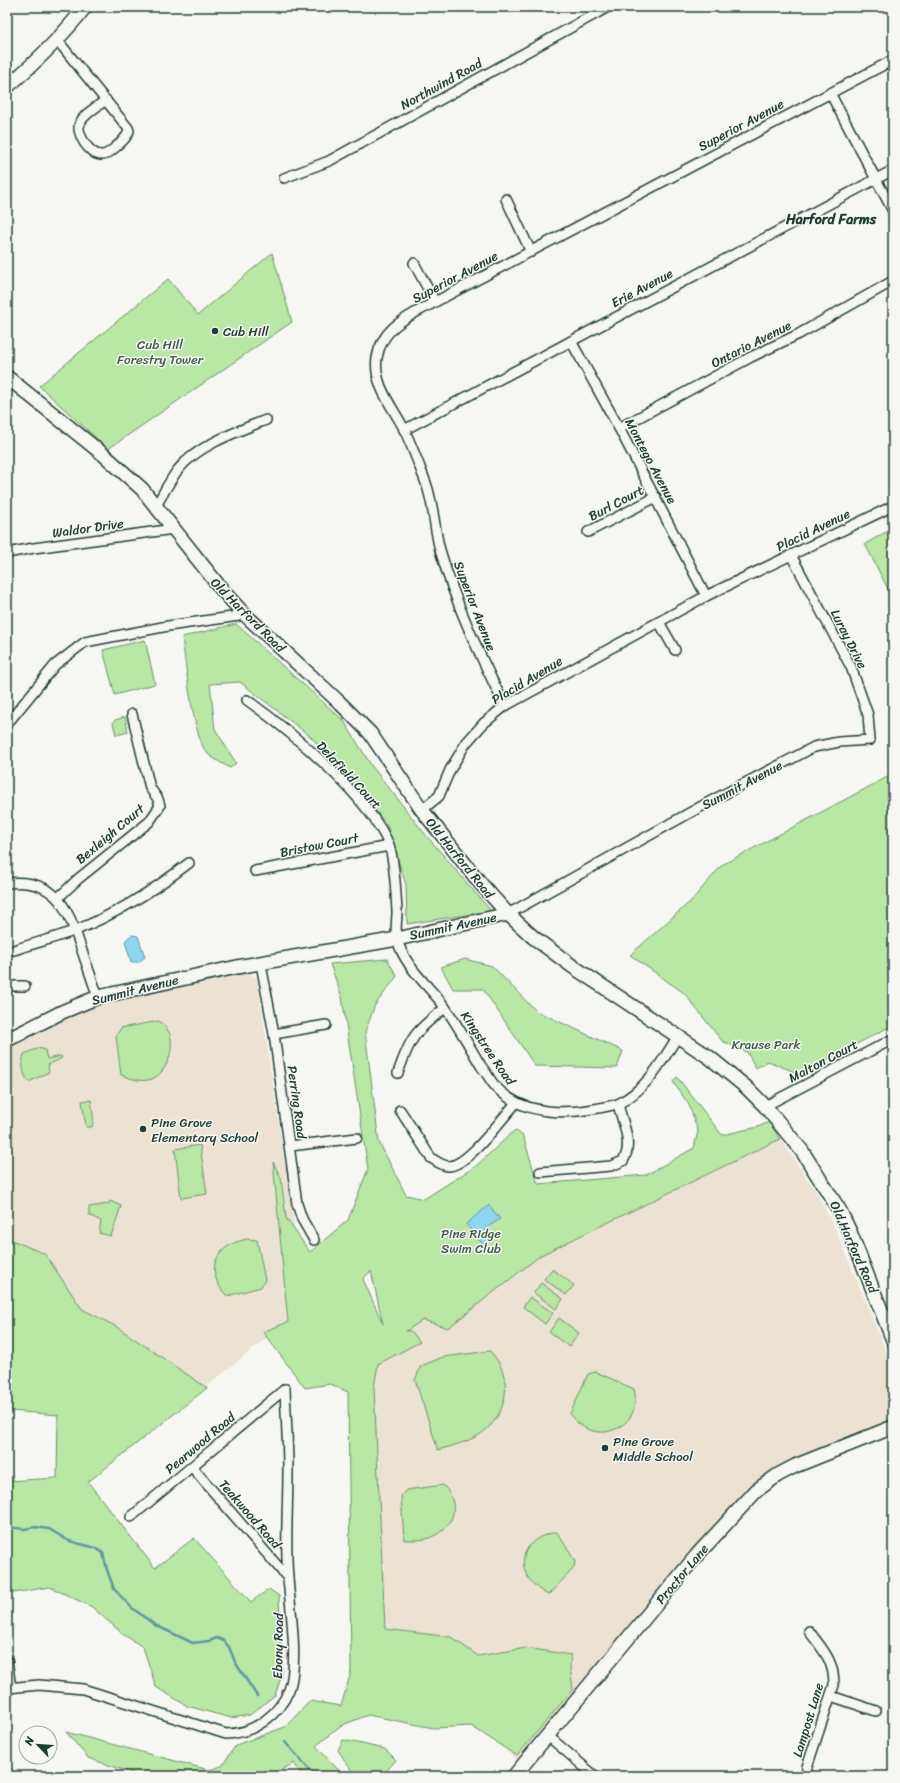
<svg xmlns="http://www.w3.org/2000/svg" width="900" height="1783" viewBox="0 0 900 1783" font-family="Sriracha,sans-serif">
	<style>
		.built { fill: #ebe2d2 }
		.green { fill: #b9e7a5; stroke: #6c926c; fill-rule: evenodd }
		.water { fill: #8dd6ee; stroke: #6199a4 }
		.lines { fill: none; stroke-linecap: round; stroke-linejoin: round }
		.stream { stroke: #6199a4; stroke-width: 2.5 }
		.street-casing { stroke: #1f3d34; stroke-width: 12 }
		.secondary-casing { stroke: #1f3d34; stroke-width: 16 }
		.street { stroke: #f6f6f2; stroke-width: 9 }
		.secondary { stroke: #f6f6f2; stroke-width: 13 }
		.poi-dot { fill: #1f3d34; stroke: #f6f6f2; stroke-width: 1.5 }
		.labels { text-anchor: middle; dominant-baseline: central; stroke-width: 3; stroke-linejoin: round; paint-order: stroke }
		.street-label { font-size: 13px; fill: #1f3d34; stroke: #f6f6f2 }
		.poi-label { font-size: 13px; fill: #1f3d34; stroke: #f6f6f2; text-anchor: start }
		.park-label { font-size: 13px; fill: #3e5f4b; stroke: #f6f6f2 }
		.neighbourhood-label { font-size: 14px; font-weight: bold; fill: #1f3d34; stroke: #f6f6f2 }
	</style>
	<rect width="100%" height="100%" fill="#f6f6f2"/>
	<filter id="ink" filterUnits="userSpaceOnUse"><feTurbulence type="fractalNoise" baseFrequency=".025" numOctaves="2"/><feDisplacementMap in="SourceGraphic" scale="8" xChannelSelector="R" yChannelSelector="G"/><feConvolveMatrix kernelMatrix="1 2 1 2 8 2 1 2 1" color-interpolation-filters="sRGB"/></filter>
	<g filter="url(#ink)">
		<g class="built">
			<path d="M247,972L257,978L306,1306L181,1407L7,1257V1047L45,1027L109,1002L148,991Z"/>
			<path d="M780,1139L815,1190L834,1225L893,1368V1421L771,1478L520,1763L466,1716L387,1714L373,1355L423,1319L448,1327L541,1255Z"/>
		</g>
		<g class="green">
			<path d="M272,253L292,322L108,449L39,386L168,279L198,315Z"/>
			<path d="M893,528V599L865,544Z"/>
			<path d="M236,624L344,721L371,765L425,834L491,911L407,924L406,885L386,823L311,737L240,682L210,684L215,729L236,763L230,768C223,764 213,759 207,753C193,738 185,659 182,637Z"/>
			<path d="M145,640L155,684L115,695L103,650Z"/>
			<path d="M125,717L128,732L116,735L113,723L115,720Z"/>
			<path d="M893,774V1025L799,1074L768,1061L756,1068L747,1052L722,1041L684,993L630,955L691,901L722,865Z"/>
			<path d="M387,959L397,976L375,1005L365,1032L379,1142L406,1195L424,1199L476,1166L515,1130L523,1136L538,1184L646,1175L694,1148L698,1131L689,1105L673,1082L677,1077L722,1135L758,1127L769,1122L780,1139L541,1255L448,1328L423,1320L406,1331H411L420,1342L378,1364L374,1387L385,1629L451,1637L478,1656L526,1648L571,1655L570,1667L573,1689L517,1756L471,1726L433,1728L368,1715L340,1726L316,1746L344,1776H303L294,1763L271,1776H141L88,1758L66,1732L209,1770L222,1766L236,1745L285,1727L310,1701L341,1706L351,1672L348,1392L330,1384L305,1388L263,1332L288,1322L273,1162L281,1178L286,1218L310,1252L348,1220L368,1169L342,997L330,964ZM371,1271L383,1324L363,1279Z"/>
			<path d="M465,959L492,966L536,1011L623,1051L617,1068L535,1066L483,989H453L441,967Z"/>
			<path d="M159,1021C165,1026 170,1031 171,1039C173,1054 165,1077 148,1080C139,1082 130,1078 121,1075L116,1036L121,1028Z"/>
			<path d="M39,1048L45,1050L47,1059L61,1056L62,1058L48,1065L49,1072L29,1082C23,1077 21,1062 24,1054Z"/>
			<path d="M91,1100C92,1110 95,1117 92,1127H86L82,1101Z"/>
			<path d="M200,1145L207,1194L181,1198L175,1149Z"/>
			<path d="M110,1201L121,1206L111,1236L99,1233L101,1221L89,1215V1207L108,1204Z"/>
			<path d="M7,1238L45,1254L82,1309L117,1327L207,1388L88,1482L155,1568L194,1538L251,1602L269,1589L279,1596L282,1675L275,1695L250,1715L231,1718L187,1706L156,1687L143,1647L124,1635L92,1607L50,1587L7,1594V1481L57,1478L58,1415L11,1411L7,1408Z"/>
			<path d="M247,1239L257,1240L265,1280L261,1287L227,1296C203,1271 215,1245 247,1239Z"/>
			<path d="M552,1269L574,1285L566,1295L544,1279Z"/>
			<path d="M541,1283L563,1299L556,1309L534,1293Z"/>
			<path d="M530,1297L553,1313L545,1324L523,1307Z"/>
			<path d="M559,1318L579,1333L569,1347L549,1332Z"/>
			<path d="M490,1351C493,1355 497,1359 499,1363C513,1389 503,1420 479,1435C467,1442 452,1446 438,1450L415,1380L421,1366L443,1357Z"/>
			<path d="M596,1372L634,1389C644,1429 593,1449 570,1414L588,1374Z"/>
			<path d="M443,1485C463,1505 453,1531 426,1539C419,1540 411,1540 404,1540L401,1496L406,1490Z"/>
			<path d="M557,1532L575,1561L574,1568L548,1595C512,1576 516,1538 557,1532Z"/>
			<path d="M343,1740L385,1749L396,1760L382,1776H355L338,1750Z"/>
		</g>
		<g class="water">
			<path d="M131,935L138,936L145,957L139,962H131L125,941Z"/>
			<path d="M489,1205L500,1219L485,1229L493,1239L484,1246L466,1224Z"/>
		</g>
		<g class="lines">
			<g class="stream">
				<path d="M7,1527L24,1529L35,1527L49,1529L69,1541L96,1548L103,1553L107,1570L114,1589L132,1608L155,1625L193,1643L209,1641L217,1638L224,1641L229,1647L235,1662L257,1696"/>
				<path d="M285,1742L315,1776"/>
			</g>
			<defs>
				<g id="street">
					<path d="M58,41L128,128L129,131C127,138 122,141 117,146C113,149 108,155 102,155C90,156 75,133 80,123C84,114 98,106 106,100"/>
					<path d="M830,93L893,211"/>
					<path d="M284,178L329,161L608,7"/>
					<path d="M506,199L531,252"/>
					<path d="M414,263L435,302"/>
					<path d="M571,341L619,428L706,596"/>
					<path d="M619,428L751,357L799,334L893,281"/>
					<path d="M404,430L893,170"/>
					<path d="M156,506C163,494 169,482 177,471C196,446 238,431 266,420"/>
					<path d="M588,532L656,497"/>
					<path d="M7,553L34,548L174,529"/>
					<path d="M659,622L675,650"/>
					<path d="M247,700C290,731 369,796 389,845C395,862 396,894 397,912C397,920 395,931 397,939C404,966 428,985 444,1006C458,1025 469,1046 481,1066C486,1072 490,1080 495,1086C526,1120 577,1114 618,1104"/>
					<path d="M505,706C480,656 456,605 440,550C434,528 434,505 426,483C419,465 412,446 404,429C393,407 373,385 377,358C382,326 410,316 435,302L893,60"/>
					<path d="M7,724L55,665L85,642L168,626L239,616L242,612"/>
					<path d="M422,810L439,796L450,770L466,743L484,723L505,706L706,596L893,506"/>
					<path d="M255,871L389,846"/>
					<path d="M7,883C54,878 67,905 80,945C86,962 92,980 98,997"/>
					<path d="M58,898L78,879L149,822L160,806L158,799L150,788L132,714"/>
					<path d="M508,914L711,801L814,747L839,742L870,740L868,715L851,667L791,555"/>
					<path d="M14,950C34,943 56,938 76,930C117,914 154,890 189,863"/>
					<path d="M261,964L274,1034L297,1204L302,1219L314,1240"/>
					<path d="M7,986H25"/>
					<path d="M274,1034L326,1025"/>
					<path d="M398,1073C410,1038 415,1031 445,1008"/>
					<path d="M765,1106L893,1039"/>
					<path d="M400,1110L431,1158C436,1161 442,1166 448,1166C467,1167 503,1117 516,1103"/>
					<path d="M290,1146L357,1138"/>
					<path d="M540,1172L611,1166L623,1161C634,1144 622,1122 618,1104C648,1088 660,1064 678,1036"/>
					<path d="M192,1467L288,1578"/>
					<path d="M131,1517L285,1389"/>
					<path d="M7,1660L11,1688"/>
					<path d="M7,1688L39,1685L83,1689L226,1734C253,1734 279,1715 289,1690C299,1664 290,1606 288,1578C285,1543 288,1507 288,1471C288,1444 286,1417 285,1389"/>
					<path d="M831,1696L876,1711"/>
					<path d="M548,1736L595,1776"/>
					<path d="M806,1776L807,1767L834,1685C834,1660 823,1650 809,1631"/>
				</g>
				<g id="secondary">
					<path d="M7,87C36,62 62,37 85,7"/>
					<path d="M7,377L104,455L142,489L223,591L242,612L339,702L370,733L422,810L481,884L508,914L533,937L572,966L709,1057L746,1087L765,1106L802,1151L840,1211L850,1232L893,1340"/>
					<path d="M7,1040L62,1012L98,997L237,967L397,939L508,914"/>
					<path d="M514,1776L697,1555L757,1490L778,1475L795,1466L893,1427"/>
				</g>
			</defs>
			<use href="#street" class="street-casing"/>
			<use href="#secondary" class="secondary-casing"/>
			<use href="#street" class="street"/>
			<use href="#secondary" class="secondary"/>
		</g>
	</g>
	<g class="poi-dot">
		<circle cx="215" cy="331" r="4"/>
		<circle cx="143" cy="1129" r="4"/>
		<circle cx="605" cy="1448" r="4"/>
	</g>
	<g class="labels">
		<g class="street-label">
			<text transform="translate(441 84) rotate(-29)">Northwind Road</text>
			<text transform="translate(741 125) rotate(-28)">Superior Avenue</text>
			<text transform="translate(455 277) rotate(-28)">Superior Avenue</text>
			<text transform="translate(642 288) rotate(-28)">Erie Avenue</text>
			<text transform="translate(751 344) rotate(-27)">Ontario Avenue</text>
			<text transform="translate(651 461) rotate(62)">Montego Avenue</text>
			<text transform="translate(616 503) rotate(-28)">Burl Court</text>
			<text transform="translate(88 528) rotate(-8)">Waldor Drive</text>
			<text transform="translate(813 530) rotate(-26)">Placid Avenue</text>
			<text transform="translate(475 606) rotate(69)">Superior Avenue</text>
			<text transform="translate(248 615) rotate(45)">Old Harford Road</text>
			<text transform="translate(849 639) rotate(63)">Luray Drive</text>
			<text transform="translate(527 680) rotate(-31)">Placid Avenue</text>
			<text transform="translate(349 775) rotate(47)">Delafield Court</text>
			<text transform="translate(742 785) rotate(-28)">Summit Avenue</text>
			<text transform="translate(110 834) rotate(-40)">Bexleigh Court</text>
			<text transform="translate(319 845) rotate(-11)">Bristow Court</text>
			<text transform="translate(460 858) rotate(51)">Old Harford Road</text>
			<text transform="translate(453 926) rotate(-12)">Summit Avenue</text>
			<text transform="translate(135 990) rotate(-14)">Summit Avenue</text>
			<text transform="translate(488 1048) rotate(56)">Kingstree Road</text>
			<text transform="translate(823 1061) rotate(-28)">Malton Court</text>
			<text transform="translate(297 1102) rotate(82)">Perring Road</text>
			<text transform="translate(854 1247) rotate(66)">Old Harford Road</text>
			<text transform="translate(200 1443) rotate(-40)">Pearwood Road</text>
			<text transform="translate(250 1514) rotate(49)">Teakwood Road</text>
			<text transform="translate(682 1574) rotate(-50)">Proctor Lane</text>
			<text transform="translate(278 1646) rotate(-89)">Ebony Road</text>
			<text transform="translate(808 1720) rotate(-73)">Lampost Lane</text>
		</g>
		<g class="poi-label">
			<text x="223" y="331">Cub Hill</text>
			<text x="151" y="1122">Pine Grove<tspan x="151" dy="15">Elementary School</tspan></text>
			<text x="613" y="1441">Pine Grove<tspan x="613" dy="15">Middle School</tspan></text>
		</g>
		<g class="park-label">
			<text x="160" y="344">Cub Hill<tspan x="160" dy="15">Forestry Tower</tspan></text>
			<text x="766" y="1044">Krause Park</text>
			<text x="471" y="1233">Pine Ridge<tspan x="471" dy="15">Swim Club</tspan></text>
		</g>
		<g class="neighbourhood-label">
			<text x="831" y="219">Harford Farms</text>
		</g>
	</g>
	<rect width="900" height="1783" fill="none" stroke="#f6f6f2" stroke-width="24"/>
	<rect x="12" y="12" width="876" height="1759" fill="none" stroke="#1f3d34" stroke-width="1.5" filter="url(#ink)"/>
	<g transform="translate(38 1745) rotate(295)"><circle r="19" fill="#f6f6f2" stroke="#a0aca6"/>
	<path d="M0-3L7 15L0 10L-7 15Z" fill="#1f3d34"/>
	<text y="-6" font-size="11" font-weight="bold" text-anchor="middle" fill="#1f3d34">N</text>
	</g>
</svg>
